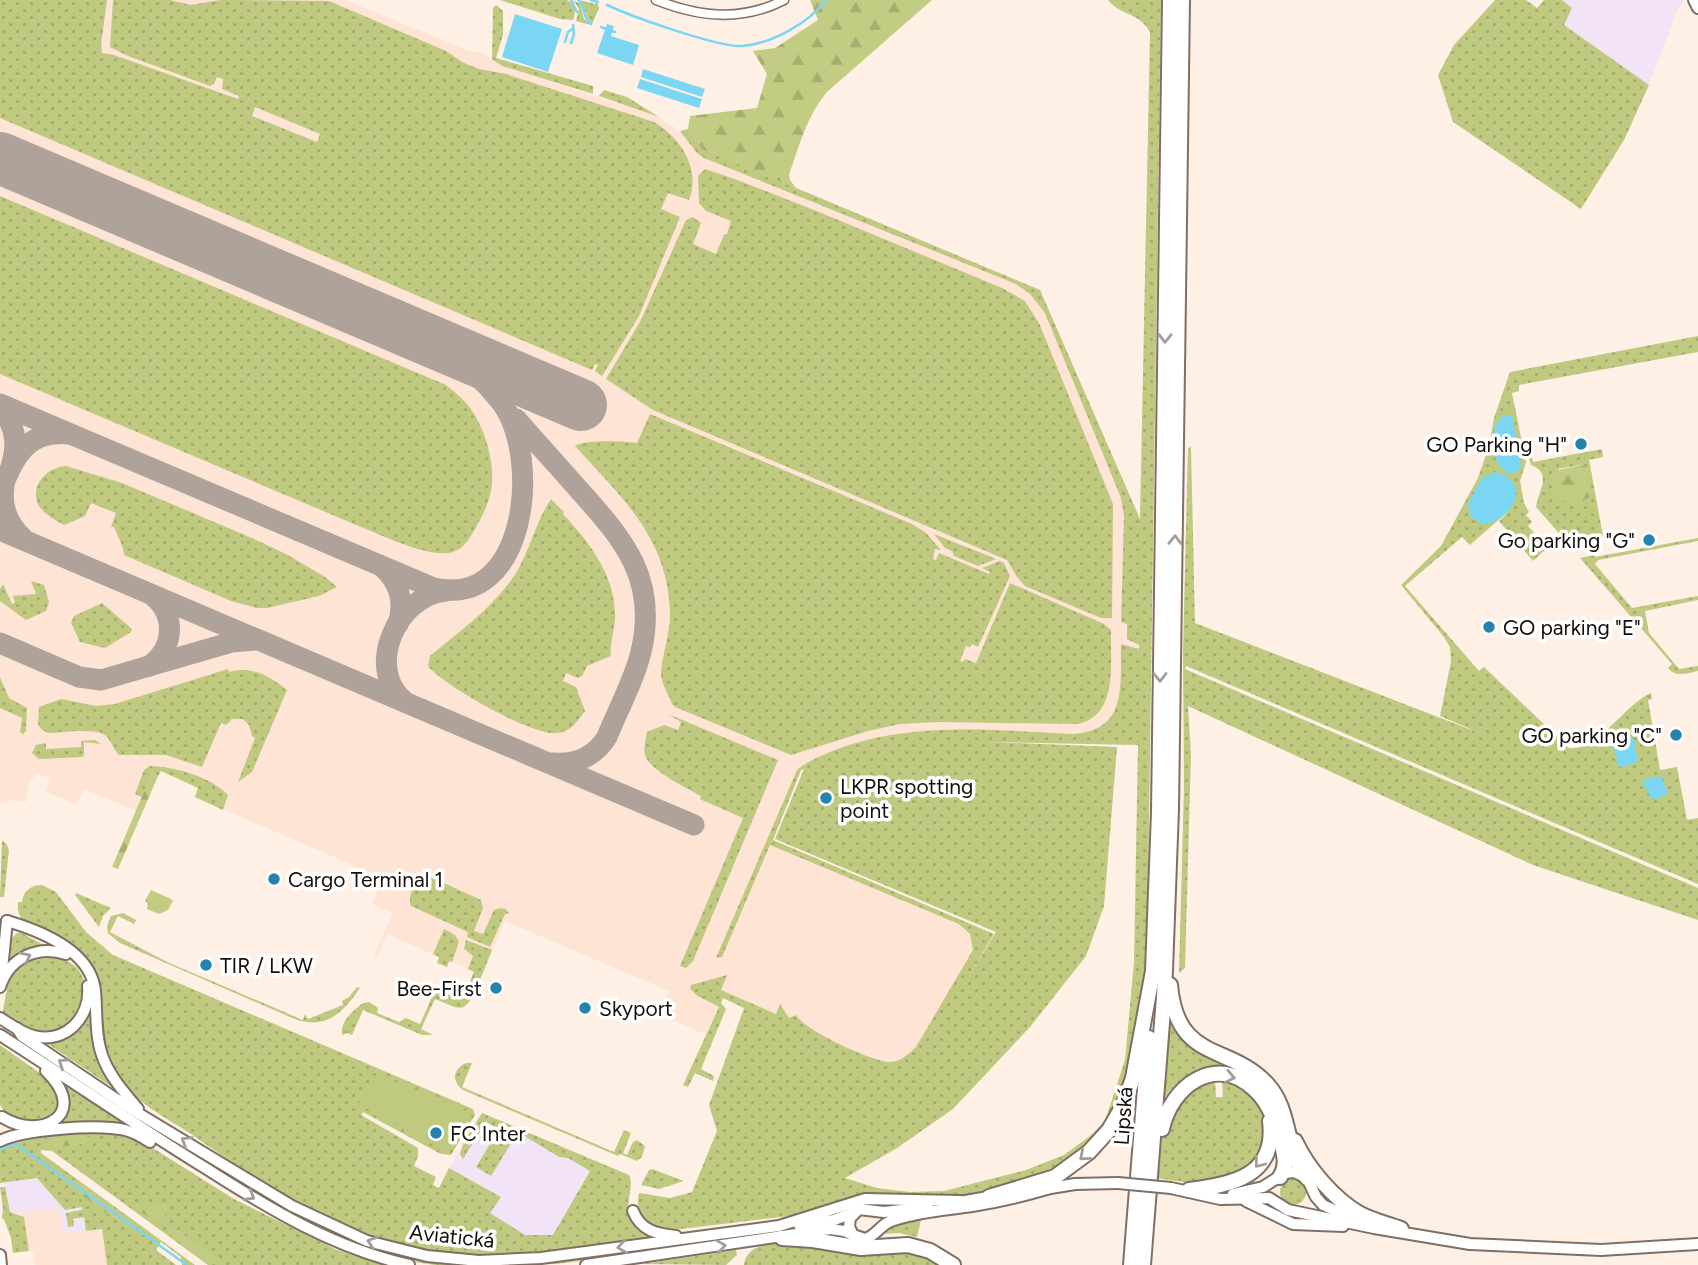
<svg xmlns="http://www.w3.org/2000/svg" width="1698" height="1265" viewBox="0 0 1698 1265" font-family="Figtree,sans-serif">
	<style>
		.built { fill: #fee4d5 }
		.industrial { fill: #f2e3f6 }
		.grass { fill: url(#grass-dots); fill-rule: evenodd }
		.forest { fill: url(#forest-firs) }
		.green { fill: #bfc980 }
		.water { fill: #7bd6f4 }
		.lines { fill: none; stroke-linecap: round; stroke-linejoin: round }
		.stream { stroke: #7bd6f4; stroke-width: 2.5 }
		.taxiway { stroke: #aea29a; stroke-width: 21 }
		.runway { stroke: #aea29a; stroke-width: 52 }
		.street-casing { stroke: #7f6f64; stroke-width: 11 }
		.secondary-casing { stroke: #7f6f64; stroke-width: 14 }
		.highway-casing { stroke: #7f6f64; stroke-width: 18 }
		.street { stroke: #fff; stroke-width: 8 }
		.secondary { stroke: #fff; stroke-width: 10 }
		.highway { stroke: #fff; stroke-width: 14 }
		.secondary-bridge-casing { stroke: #7f6f64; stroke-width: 14; stroke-linecap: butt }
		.secondary-bridge { stroke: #fff; stroke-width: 10 }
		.oneway { stroke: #a19f9d }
		.poi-dot { fill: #2583af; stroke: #fff; stroke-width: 2.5 }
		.labels { text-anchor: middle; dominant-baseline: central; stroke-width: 7; stroke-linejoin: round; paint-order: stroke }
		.poi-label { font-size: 21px; fill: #150f0b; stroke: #fff; text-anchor: start }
		.street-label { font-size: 21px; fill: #150f0b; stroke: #fff }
	</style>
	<defs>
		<pattern id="grass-dots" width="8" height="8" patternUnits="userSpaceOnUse" patternTransform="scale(1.75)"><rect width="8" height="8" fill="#bfc980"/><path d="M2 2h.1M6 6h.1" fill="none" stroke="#a3ab6d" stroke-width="1.8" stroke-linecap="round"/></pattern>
		<pattern id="forest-firs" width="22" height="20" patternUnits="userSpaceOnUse" patternTransform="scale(1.75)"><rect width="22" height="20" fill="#c2cc83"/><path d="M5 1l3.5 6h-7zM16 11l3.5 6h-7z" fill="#a6ae70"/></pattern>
	</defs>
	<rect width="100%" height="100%" fill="#fff0e6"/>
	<g class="built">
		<path d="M0,0H346L472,52L483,53L502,66L659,117L680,131L688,129L703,149L1040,290L1140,521L1139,745L890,740L801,770L773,840L994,934L902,1081L724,998L705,1034L659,1014L669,991L505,921L477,987L468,986L474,971L450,961L447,967L437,963L439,957L387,934L377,958L374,956L392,913L372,904L383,878L197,798L202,787L162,769H153L136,811L84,789L77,805L45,791L51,777L36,774L29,784L26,802L7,800V803H0V807Z"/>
		<path d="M56,1208L60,1212L63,1229L67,1233L102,1228L107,1265H35L33,1251H29L24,1217L18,1213Z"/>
	</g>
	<g class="industrial">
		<path d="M1562,0H1684L1677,11L1649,85L1564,25L1572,8Z"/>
		<path d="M482,1113L595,1161L553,1235H525L490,1213L500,1196L449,1168Z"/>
		<path d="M37,1178L65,1210L82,1207L83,1210L73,1219L84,1217L86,1231L67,1233L63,1229L60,1212L56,1208L15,1213L10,1212L7,1205L4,1182Z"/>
	</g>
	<g class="grass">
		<path d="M0,0H107L101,45L102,53L114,55L238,99L239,96L222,89L223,79L217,77L214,84L210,86L128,56L110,47L113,0H170L191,5L220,0L329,1L446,51L464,63L479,69L506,74L654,122C681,138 701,169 689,200L668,193L661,209L680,217L639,316L602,376L595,371L598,365L595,364L592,370L0,118ZM255,107L320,134L317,142L252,116Z"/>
		<path d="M500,0H567C576,5 576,11 573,20L560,19Z"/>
		<path d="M573,0L580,4L584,19L591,25L580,0L595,4L597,1L599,8L592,24L591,25L576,21L579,9Z"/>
		<path d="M1108,0H1161L1147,958L1144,1002L1127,1088L1098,1137L1054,1171L1003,1187L956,1197H909L806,1214L664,1231C646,1222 634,1215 639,1193L670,1198L692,1192L717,1131L709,1105L744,1008L723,998L721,1003L726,1009L701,1069L714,1076L713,1081L695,1073L688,1087L683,1085L719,1007L696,995L690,988L691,985L727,975L721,990L776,1014L780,1004L789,1018L796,1015C804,1030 869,1060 888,1062C899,1063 908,1055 916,1047L973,950L970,934L959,924L770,845L722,957L716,958L797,770C809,760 821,756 835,750C910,721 994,730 1072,734C1128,731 1120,686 1121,644L1139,649V645L1127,639V624L1121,622L1124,516L1121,498L1045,313L1030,294L1016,284L704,158L697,153L680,131L688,129L703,149L1040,290L1140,519L1150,32C1138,11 1122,17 1108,0ZM987,742L1138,745L1134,962L1125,1060L1105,1121L1090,1136L1064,1155L1026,1170L944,1191L910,1192L877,1188L845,1178L897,1148L953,1109L1030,1027L1086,956L1104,906L1117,747ZM804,769L775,839L996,932L966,981L994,934L773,840L801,770Z"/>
		<path d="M1495,0H1526L1537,8L1544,0H1562L1572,8L1564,25L1649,85L1624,140L1581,209L1453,122L1438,75L1454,45Z"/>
		<path d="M496,5L503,11V35L496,58L593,86V94L502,66L492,59L493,8Z"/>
		<path d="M604,90L627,97L659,117L599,96Z"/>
		<path d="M705,169L735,179L819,212L1002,288L1025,301L1039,323L1113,504L1112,618H1101L1025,586L1017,577L1007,560L653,410L606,379L641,320L686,220L693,217L701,223L693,244L716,254L724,235L727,234L731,221L706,211L699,203L698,176Z"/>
		<path d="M0,196L446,385C453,391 460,396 466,403C483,422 494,458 492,483C491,499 483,515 475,529C469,540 462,551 449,553C424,556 384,536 361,527L0,374Z"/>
		<path d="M1698,336V352L1519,385V391L1512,393L1526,462L1520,481L1524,503L1529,512L1526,515L1532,522L1528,526L1547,548L1533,561L1499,521L1512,508L1470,545L1462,537L1405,586L1479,671L1484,667L1569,748C1597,752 1626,703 1651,693L1652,699L1648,700L1660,770L1677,767L1687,820L1698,818V884L1186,666L1185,669L1698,888V920L1533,865L1188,706L1191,754L1185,968L1179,973L1184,788L1183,651L1188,448L1191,447L1195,623L1482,734L1440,716L1451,661L1450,647L1444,637L1401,585L1441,546L1478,478L1489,446L1494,418L1510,372Z"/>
		<path d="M650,414L912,524L926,533L941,550L935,549L933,559L936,560L939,553L989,574L990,572L982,568L1000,561L1004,563L1010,576L978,647L972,644L970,647L966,646L960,661L963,662L965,659L976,663L1010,583L1104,624L1111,630C1110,662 1119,715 1078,724L937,722L900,724L868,731L791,755L675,707L672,704C669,695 661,683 661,674C662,654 670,636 670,615C669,539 623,499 576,447H574C581,439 625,441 637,443Z"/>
		<path d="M1602,449L1603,457L1589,460L1603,536L1570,542L1565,540L1536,507C1538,491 1553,473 1531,465L1529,458L1532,457L1533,462ZM1580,465L1585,466L1590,473V497L1558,469Z"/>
		<path d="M66,466L122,483L252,538L286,554L325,577L337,587L319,596L267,608H257L231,601L124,555L123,548L114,527H111L116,513L91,503L85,516L64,525C55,520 43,514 38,504C30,485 47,467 66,466Z"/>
		<path d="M551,499L564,512L563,514C589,542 614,574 615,613C616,627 609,644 611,656L587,666L582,676L578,678L566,673L563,681L576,687L585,711C577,721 572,732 556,733C532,736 443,685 428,666L430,656C460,631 495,606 516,573C530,550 536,521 551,499Z"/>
		<path d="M934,534L996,559L978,566L954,556L952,551L945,548Z"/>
		<path d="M1698,538V541L1598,560L1595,564L1632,608L1698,596V600L1645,611L1649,633L1679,669L1698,666V671C1687,673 1676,678 1668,668L1672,664L1580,558L1594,555L1595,557Z"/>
		<path d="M31,581L44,585L49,602L46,611L26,620L0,601V589L3,584L12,604L15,602L13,596L36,594Z"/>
		<path d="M102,603L132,629L131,632L105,648L80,642L71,623L74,616Z"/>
		<path d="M228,669L229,672C252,666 269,675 287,690L252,772L238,782L255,738L252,736L249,725L243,719H232L226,725L221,723L202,767L166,755H119C113,749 112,742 106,736C97,727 62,733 49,733L42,730L38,724L39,707L61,699L96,706L115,704Z"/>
		<path d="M0,677L9,698L27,708L26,731L23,734L20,732L22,718L0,708Z"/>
		<path d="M668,714L778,760L693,961L686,968L680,966L743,818L700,799L701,796C687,788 649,770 645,755C643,749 646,739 647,732L664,725L678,730L681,722Z"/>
		<path d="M95,740L101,744L84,742V755L82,757L39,759L32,753L36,745L46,743V749L81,747V741Z"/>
		<path d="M150,766C176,767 211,777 228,795L223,810L195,797L198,788L161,771L158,776L152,773L142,797L135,794L144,770Z"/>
		<path d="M2,840L7,845L9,850L4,897H0Z"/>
		<path d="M424,874L481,900L483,908L474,931L483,934L494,910L500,908L506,909L509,913L505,914L490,947L467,937L468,932L411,906C407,897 415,879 424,874Z"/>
		<path d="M42,885L56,892L86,932L113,955L473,1109L475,1115L451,1155L441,1154L363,1112L361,1115L418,1148V1156L414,1166L436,1177L433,1185L439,1188L449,1168L501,1197L490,1213L525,1235H553L590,1171L568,1158L559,1157L518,1132L491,1176L476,1167L499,1129L486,1122L463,1159L460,1154L464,1141L482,1113L629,1175C635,1187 624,1201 631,1214C636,1224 650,1229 655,1238C589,1247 521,1259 454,1254C354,1246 271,1190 191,1134C167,1118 137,1104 120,1079C98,1049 99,1008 94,972L25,923C19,917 17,910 18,902H22C23,891 31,885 42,885Z"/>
		<path d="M76,893L111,908L103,916L99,927L75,895Z"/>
		<path d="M123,913L136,920L134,924L118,916L110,932L167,962L303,1020L305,1014L308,1019L343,1005L342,1001L349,997L357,987L360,988C343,1012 328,1029 297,1020L120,943L108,933L107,926L111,916Z"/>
		<path d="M444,929L455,935L459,942L452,962L449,961L447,967L437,963L439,957L433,954Z"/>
		<path d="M17,933H22L47,947L10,962L12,938Z"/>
		<path d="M466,940L492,950L477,987L468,986L474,972L468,969L473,956L464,949Z"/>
		<path d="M54,956C61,959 72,962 77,968C101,997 69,1040 36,1031C24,1028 13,1018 3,1012C10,972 9,960 54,956Z"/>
		<path d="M468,988H476C464,1017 459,1008 435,999L421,1029L433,1035H422L363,1010L352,1035L347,1033L342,1035C340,1021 353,1011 363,1003L369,1002L378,1008L377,1013L399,1022L406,1018L420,1024L432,997L438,991L463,999Z"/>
		<path d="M91,1008H92L115,1089L45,1042L78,1029Z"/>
		<path d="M1173,1019L1242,1071C1218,1069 1197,1066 1178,1083C1172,1087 1167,1095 1163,1098L1169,1020Z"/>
		<path d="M15,1035L184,1147L270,1200L320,1228L382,1251L431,1261L658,1247L832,1223L842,1222L843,1226L557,1264L435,1265L408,1261L379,1253L296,1219L159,1134L15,1037Z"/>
		<path d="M0,1045L51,1081L56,1085L59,1108L48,1120L26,1122L9,1117L0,1105Z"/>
		<path d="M466,1063H472L462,1087L614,1152L624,1130L631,1133L623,1153L627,1155L633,1142L637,1140L645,1146L642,1157L637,1161L620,1154L618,1156L463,1090C451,1081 453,1069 466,1063Z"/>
		<path d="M1215,1081L1216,1097H1223L1222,1081C1270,1095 1283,1147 1238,1175C1217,1188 1181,1182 1157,1178L1162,1137L1173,1105L1206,1082Z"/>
		<path d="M66,1083L129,1125L55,1126C70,1115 68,1099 66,1083Z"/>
		<path d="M82,1132L117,1133L140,1140L234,1199L337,1250L384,1265H208L52,1151L41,1150V1153L195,1265H182L181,1257L161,1242L156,1250L176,1265H107L102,1229L86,1231L84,1217L73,1219L74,1226L68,1227L66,1213L82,1210V1207L65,1210L37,1178L0,1183V1148C14,1133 61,1134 82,1132Z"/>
		<path d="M652,1169L684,1181L659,1189L641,1185L649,1170Z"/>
		<circle cx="1293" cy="1192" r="13"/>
		<path d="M0,1187H5L10,1212L24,1217L29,1251L13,1253L11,1238L4,1219H2L3,1208Z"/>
		<path d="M922,1216L917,1237L899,1233L882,1234L881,1232L888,1226Z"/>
		<path d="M800,1242L913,1250L946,1265H744C747,1240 781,1243 800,1242Z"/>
		<path d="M736,1250L737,1255L726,1265L641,1264Z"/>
	</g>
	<g class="forest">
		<path d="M810,0H932L827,92C807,116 799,146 789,175L790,180L796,188L702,149L688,129L690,116L757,108L767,74L753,51L775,48L818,20Z"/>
		<path d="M1581,465L1585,466L1590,473V497C1569,511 1543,498 1554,471Z"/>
		<path d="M152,773L158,776L118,869L112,867Z"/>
		<path d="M151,890L171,899L173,901L168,910L159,914L147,909L148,903L145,901Z"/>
		<path d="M84,1134L90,1139L86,1144L55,1147L48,1143L51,1137Z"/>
		<path d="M72,1180H75L133,1222L134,1227L127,1228L71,1187Z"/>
		<path d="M162,1201L166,1204C168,1212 164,1221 156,1223L135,1207L138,1203L149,1207Z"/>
		<path d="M173,1227L214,1256L216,1264H210L172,1237L169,1231Z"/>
	</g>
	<path class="green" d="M376,1074L472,1113L448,1153L359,1104Z"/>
	<g class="water">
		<path d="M515,14L562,29L548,72L502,57Z"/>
		<path d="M607,24L614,26L611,36L639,45L633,65L597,53Z"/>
		<path d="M643,69L705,89L702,97L641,77Z"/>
		<path d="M640,79L702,99L699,108L637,88Z"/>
		<path d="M1512,415L1521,465L1518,471L1509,474C1491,465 1487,433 1501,417Z"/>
		<path d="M1495,472C1538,484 1506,525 1482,524L1470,516L1468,504L1482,478Z"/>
		<path d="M1631,737L1634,739L1638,762L1621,767L1618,766L1613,743Z"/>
		<path d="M1661,776L1668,794L1652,800L1643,783L1645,779Z"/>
	</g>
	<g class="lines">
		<g class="stream">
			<path d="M571,0L577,12"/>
			<path d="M578,0C586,7 582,18 591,24"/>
			<path d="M591,0L598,2"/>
			<path d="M607,5C630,16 720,48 742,46C771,44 809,23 826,0"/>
			<path d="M601,27L615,32"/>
			<path d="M565,42L568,32L572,29"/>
			<path d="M571,43L574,34L573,25"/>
			<path d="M0,1149L9,1145H17L154,1241"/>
			<path d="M156,1243L187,1265"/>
		</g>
		<g class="taxiway">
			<path d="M0,404L431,587C526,614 543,458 501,402C464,354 427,340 374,318"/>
			<path d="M0,408C15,424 18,443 12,463"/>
			<path d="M516,419C537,443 559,467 580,491C625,541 658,580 641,652C634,681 618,709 607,737C595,756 576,765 553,763"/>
			<path d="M0,487L5,479C0,502 5,522 23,538"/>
			<path d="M1,490C15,456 27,430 69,434"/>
			<path d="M0,530L694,825"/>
			<path d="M381,566C399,581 405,602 398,624"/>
			<path d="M0,643L79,677L101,680L232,642L255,640"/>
			<path d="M149,666C174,649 177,616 153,596"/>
			<path d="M404,701C364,667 398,595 446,591"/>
		</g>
		<path class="runway" d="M0,158L581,405"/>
		<defs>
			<path id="street" d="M656,0C699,17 741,22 784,0"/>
			<g id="secondary">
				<path d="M1694,0L1698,8"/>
				<path d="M7,921C41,931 91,951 95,991C97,1012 95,1035 102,1055C109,1076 124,1092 138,1109"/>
				<path d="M1,979L7,921"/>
				<path d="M0,987C9,958 37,945 66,954"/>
				<path d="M0,1018C10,1024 21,1033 34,1036C66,1044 91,1017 88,986"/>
				<path d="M17,1028L22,1036L131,1109L292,1206L367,1241L427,1256L479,1261L541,1258L779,1226L865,1199L960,1201"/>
				<path d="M0,1035C69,1079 137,1126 207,1169C271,1210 334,1248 409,1265"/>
				<path d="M2,1117C40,1141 91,1115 46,1071"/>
				<path d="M0,1141C24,1129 99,1124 125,1130C134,1132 142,1137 150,1142"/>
				<path d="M1171,1188L1220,1199L1269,1198L1288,1210L1374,1228L1470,1244L1601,1250L1698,1244"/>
				<path d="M1020,1193L1075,1184L1118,1183"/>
				<path d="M1233,1194L1263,1187L1285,1173L1294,1172L1307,1178L1316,1197L1323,1205L1352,1218"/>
				<path d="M1246,1201L1293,1224L1343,1226"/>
				<path d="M954,1203L994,1196"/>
				<path d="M928,1207L884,1212L859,1209L850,1218L849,1227L853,1235L865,1239C876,1236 880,1225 891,1221C917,1212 945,1210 972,1206C998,1202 1023,1196 1047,1189"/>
				<path d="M633,1211C641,1231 657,1234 676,1236"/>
				<path d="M799,1225L834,1220L855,1212"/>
				<path d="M0,1255L1,1265"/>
				<path d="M586,1265L830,1229L844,1231L855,1236"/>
			</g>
			<g id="highway">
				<path d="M1170,985C1177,1063 1229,1043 1267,1084C1292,1111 1284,1151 1307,1178"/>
				<path d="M1162,1129C1171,1086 1216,1053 1254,1089C1269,1102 1276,1122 1281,1141C1284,1154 1288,1165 1280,1177"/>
				<path d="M1295,1141C1308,1169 1334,1199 1360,1214C1373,1221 1388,1224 1401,1229"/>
				<path d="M1189,1190C1232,1185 1277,1176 1270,1121"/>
				<path d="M989,1197L1055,1177L1089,1152L1109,1130L1124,1104L1133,1078L1153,971L1159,812L1170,0"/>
				<path d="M782,1238L813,1240L861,1248L908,1245L930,1251L953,1265"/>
				<path d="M1131,1265L1149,1038"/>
				<path d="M1143,1265L1164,997L1171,809L1182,0"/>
			</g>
		</defs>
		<use href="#street" class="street-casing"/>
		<use href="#secondary" class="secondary-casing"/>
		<use href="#highway" class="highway-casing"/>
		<use href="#street" class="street"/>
		<use href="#secondary" class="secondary"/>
		<use href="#highway" class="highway"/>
		<defs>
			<path id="secondary-bridge" d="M1118,1183L1171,1188"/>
		</defs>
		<use href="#secondary-bridge" class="secondary-bridge-casing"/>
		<use href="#secondary-bridge" class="secondary-bridge"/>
	</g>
	<defs><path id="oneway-chevron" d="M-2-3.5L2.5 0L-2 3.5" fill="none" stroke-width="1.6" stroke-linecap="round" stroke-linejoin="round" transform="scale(1.75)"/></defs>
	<g class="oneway">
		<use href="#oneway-chevron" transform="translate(1165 338) rotate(91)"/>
		<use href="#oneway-chevron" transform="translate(1175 540) rotate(-89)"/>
		<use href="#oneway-chevron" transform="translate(1160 677) rotate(90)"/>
		<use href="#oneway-chevron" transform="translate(26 957) rotate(-26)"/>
		<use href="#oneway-chevron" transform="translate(63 1063) rotate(-146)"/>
		<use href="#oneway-chevron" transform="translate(1230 1077) rotate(12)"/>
		<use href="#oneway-chevron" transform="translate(186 1141) rotate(-148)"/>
		<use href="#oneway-chevron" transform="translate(1084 1156) rotate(140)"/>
		<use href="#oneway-chevron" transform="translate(1259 1163) rotate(128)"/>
		<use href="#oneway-chevron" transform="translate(250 1196) rotate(31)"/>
		<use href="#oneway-chevron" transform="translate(372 1242) rotate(-162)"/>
		<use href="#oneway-chevron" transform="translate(721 1246) rotate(-8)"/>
		<use href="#oneway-chevron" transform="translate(622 1247) rotate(172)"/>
	</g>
	<g class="poi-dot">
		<circle cx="1581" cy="444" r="7"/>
		<circle cx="1649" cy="540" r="7"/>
		<circle cx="1489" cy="627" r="7"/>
		<circle cx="1676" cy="735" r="7"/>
		<circle cx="826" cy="798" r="7"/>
		<circle cx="274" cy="879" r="7"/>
		<circle cx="206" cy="965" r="7"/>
		<circle cx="496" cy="988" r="7"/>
		<circle cx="585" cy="1008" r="7"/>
		<circle cx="436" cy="1133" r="7"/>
	</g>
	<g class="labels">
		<g class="poi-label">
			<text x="1567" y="444" text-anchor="end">GO Parking "H"</text>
			<text x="1635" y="540" text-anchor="end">Go parking "G"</text>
			<text x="1503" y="627">GO parking "E"</text>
			<text x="1662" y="735" text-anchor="end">GO parking "C"</text>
			<text x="840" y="786">LKPR spotting<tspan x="840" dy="24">point</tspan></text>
			<text x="288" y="879">Cargo Terminal 1</text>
			<text x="220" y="965">TIR / LKW</text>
			<text x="482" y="988" text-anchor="end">Bee-First</text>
			<text x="599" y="1008">Skyport</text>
			<text x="450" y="1133">FC Inter</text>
		</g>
		<g class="street-label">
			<text transform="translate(1123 1116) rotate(-86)">Lipská</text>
			<text transform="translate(452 1236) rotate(6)">Aviatická</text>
		</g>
	</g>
</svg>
